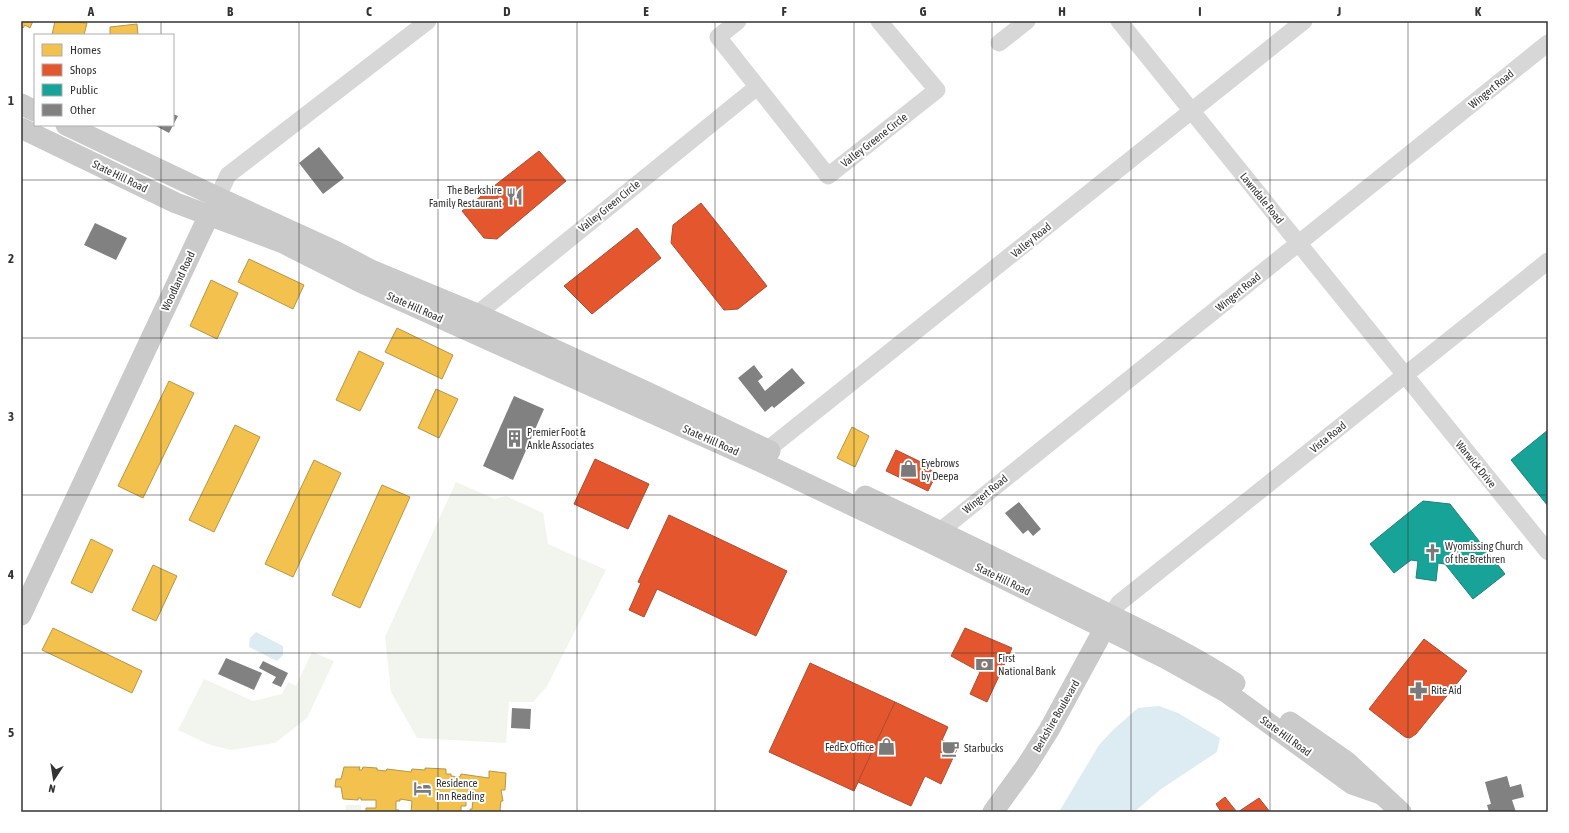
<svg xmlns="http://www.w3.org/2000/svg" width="1569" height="833" viewBox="0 0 1569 833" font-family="'Asap Condensed',sans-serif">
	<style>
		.green { fill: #f1f5ed }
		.water { fill: #ddebf3 }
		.homes { fill: #f2c14e; stroke: #b99646 }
		.shops { fill: #e4572e; stroke: #af4c30 }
		.public { fill: #17a398; stroke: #1f817a }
		.building { fill: #818181 }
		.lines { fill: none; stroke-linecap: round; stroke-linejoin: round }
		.minor { stroke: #d7d7d7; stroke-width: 17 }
		.major { stroke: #cacaca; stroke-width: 21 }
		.grid { fill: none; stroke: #333; stroke-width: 1; stroke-opacity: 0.55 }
		.labels { text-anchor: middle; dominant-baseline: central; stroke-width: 4; stroke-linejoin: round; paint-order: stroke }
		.street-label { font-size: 11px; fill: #333; stroke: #fff }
		.poi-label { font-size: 11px; fill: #333; stroke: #fff; text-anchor: start }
		.neatline { fill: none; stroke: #333; stroke-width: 1.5 }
		.grid-label { font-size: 13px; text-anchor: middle; font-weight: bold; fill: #333 }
	</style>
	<rect width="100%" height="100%" fill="#fff"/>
	<g class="green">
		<path d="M456,482L495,499L506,496L543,513L548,544L606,570L547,686L533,702H509L506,743L417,738L391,692L385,637Z"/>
		<path d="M312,652L334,661L307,718L275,743L231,750L208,744L178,730L204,679L253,701L282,694L288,682L296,686Z"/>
		<path d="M346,805H361V812H345Z"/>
	</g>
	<g class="water">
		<path d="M256,632L283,646V655L277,661L249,647L250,638Z"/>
		<path d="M1159,706L1178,713L1220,738L1217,752L1161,789L1134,812H1059L1099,745L1113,730L1138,708Z"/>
	</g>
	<g class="homes">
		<path d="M21,21H33L30,28L25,25L23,28L21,27Z"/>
		<path d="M55,21L87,23L84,35H52Z"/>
		<path d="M137,24L138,35H110V27Z"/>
		<path d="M249,259L304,285L293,309L238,282Z"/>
		<path d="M211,280L238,293L217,339L190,326Z"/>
		<path d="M397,328L453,355L442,379L385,352Z"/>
		<path d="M359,351L384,363L360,411L336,400Z"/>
		<path d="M169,381L194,393L143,498L118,486Z"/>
		<path d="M436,389L458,399L439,438L418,428Z"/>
		<path d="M235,425L260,437L214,532L189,520Z"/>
		<path d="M852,427L869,436L855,467L837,458Z"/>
		<path d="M314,460L341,473L293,577L265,564Z"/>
		<path d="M382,485L410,497L360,608L332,595Z"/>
		<path d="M91,539L113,550L92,593L71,583Z"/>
		<path d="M153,565L177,576L156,621L132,610Z"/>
		<path d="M53,628L142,671L132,693L42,650Z"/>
		<path d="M344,767H360L359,770H362L363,767L377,768V770L386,771L387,769L411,772L412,769L425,770V768L446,769V774H451V776L460,777L461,774L489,778V771L506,773L505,790H501L503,801H501L500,810L503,812H470V809H472L473,800L466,799V806H461V812H411L412,801L400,799V801H396V810H399V812H366V808H376V800H361V798H358V800L343,799L341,787H335L336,779H341Z"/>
	</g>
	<g class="shops">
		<path d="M539,151L566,181L497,239L484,238L462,211Z"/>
		<path d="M701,203L767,286L738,309L724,310L671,243L673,225Z"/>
		<path d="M637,228L661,258L592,314L564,286Z"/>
		<path d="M896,450L925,464L924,467L937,473L928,491L886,471Z"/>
		<path d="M595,459L649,484L628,529L574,504Z"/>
		<path d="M669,515L787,571L756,636L657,589L644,617L629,610L641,583L638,582Z"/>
		<path d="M965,628L1012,648L987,702L970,694L980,672L951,656Z"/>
		<path d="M1424,639L1467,671L1416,734L1410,738L1405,737L1369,709Z"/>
		<path d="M810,663L895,702L854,791L769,752Z"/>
		<path d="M895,702L948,727L942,740L958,747L941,784L925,776L911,806L858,782Z"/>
		<path d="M1225,797L1232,806L1237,812H1221L1216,804Z"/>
		<path d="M1259,798L1270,812H1238Z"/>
	</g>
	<g class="public">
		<path d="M1548,430V506L1511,460Z"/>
		<path d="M1423,501L1450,504L1505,574L1473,599L1445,564L1438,563L1436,581L1416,578L1418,561L1411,560L1394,573L1370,544Z"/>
	</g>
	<g class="building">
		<path d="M173,114L178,116L169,133L154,125H173Z"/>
		<path d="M319,147L344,178L323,194L299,163Z"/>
		<path d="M95,223L127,238L116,260L84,245Z"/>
		<path d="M754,365L763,377L758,381L765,391L792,368L805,383L774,408L772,406L765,412L738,378Z"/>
		<path d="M514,396L544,409L513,480L483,466Z"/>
		<path d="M1019,502L1041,529L1033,536L1028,530L1023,534L1005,513Z"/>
		<path d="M226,658L262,673L254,690L218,674Z"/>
		<path d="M263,661L288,673L281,687L272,683L276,677L259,668Z"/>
		<path d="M512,708L531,709L530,729L511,728Z"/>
		<path d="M1507,776L1510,787L1521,784L1524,797L1512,800L1516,812H1489L1487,805L1491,804L1485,782Z"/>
	</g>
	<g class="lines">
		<g class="minor">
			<path d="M738,21L718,37L828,176L937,90L879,21"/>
			<path d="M1119,21L1548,552"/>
			<path d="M999,43L1027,21"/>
			<path d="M212,209L228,175L428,21"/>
			<path d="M471,323L477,314L757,87"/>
			<path d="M762,461L767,450L1304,21"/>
			<path d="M931,540L940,531L1548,43"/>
			<path d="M1111,615L1119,603L1548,261"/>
		</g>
		<g class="major">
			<path d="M21,104L35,111"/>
			<path d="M66,125L217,197L335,251L371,270L477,314L649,393L770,451"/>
			<path d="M21,128L176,203L283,243L362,283L761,462L929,542L1165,658L1226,692L1352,784L1378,793"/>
			<path d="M865,496C942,532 1018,569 1094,607C1142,631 1190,653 1235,683"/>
			<path d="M21,615L209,215"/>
			<path d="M1290,722L1346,761L1401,812"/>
			<path d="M993,812L1027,765L1049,730L1110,618"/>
		</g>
	</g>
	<path class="grid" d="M161,21V35M299,21V812M438,21V812M577,21V812M715,21V812M854,21V812M992,21V812M1131,21V812M1270,21V812M1408,21V812M161,125V812M21,180H1548M21,338H1548M21,495H1548M21,653H1548"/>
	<defs>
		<symbol id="restaurant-bare" viewBox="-9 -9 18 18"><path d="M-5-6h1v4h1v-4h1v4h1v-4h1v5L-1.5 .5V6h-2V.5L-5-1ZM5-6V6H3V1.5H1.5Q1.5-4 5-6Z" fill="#7a7a7a" stroke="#fff" stroke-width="2.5" paint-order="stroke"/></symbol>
		<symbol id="building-bare" viewBox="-9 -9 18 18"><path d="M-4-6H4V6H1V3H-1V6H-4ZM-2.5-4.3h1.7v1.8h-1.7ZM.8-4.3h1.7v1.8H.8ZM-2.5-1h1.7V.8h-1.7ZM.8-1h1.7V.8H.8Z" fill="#7a7a7a" stroke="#fff" stroke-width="2.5" paint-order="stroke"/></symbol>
		<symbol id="shop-bare" viewBox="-9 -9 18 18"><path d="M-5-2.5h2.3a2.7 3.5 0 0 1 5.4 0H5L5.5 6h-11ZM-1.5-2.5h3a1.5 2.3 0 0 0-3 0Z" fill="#7a7a7a" stroke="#fff" stroke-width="2.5" paint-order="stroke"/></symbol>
		<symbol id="church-bare" viewBox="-9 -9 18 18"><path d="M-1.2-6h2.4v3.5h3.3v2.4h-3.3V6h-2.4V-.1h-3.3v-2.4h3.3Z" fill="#7a7a7a" stroke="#fff" stroke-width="2.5" paint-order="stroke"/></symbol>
		<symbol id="bank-bare" viewBox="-9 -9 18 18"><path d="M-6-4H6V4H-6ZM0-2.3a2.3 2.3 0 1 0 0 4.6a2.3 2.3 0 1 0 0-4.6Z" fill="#7a7a7a" stroke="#fff" stroke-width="2.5" paint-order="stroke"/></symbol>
		<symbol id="pharmacy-bare" viewBox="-9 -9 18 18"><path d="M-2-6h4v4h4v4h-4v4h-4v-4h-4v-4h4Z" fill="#7a7a7a" stroke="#fff" stroke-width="2.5" paint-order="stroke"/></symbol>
		<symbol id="cafe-bare" viewBox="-9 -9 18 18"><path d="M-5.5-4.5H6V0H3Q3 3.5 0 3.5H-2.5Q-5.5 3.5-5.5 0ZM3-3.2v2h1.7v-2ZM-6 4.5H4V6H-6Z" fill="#7a7a7a" stroke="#fff" stroke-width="2.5" paint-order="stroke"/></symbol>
		<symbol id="hotel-bare" viewBox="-9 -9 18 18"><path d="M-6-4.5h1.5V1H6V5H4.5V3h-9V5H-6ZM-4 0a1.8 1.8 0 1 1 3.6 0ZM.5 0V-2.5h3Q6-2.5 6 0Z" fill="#7a7a7a" stroke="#fff" stroke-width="2.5" paint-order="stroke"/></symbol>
	</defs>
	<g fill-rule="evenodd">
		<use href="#restaurant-bare" x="502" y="184" width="25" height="25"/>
		<use href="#building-bare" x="502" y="426" width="25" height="25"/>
		<use href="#shop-bare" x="896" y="456" width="25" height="25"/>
		<use href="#church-bare" x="1420" y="540" width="25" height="25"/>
		<use href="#bank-bare" x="972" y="652" width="25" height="25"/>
		<use href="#pharmacy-bare" x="1406" y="678" width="25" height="25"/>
		<use href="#shop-bare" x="874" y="734" width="25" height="25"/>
		<use href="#cafe-bare" x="938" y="736" width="25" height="25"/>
		<use href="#hotel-bare" x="410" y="776" width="25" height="25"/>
	</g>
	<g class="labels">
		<g class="street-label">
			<text transform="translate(1491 89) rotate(-39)">Wingert Road</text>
			<text transform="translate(874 140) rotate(-38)">Valley Greene Circle</text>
			<text transform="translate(120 176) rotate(26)">State Hill Road</text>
			<text transform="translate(1262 198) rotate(51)">Lawndale Road</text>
			<text transform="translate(609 206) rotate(-39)">Valley Green Circle</text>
			<text transform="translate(1031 240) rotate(-39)">Valley Road</text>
			<text transform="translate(178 281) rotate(-65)">Woodland Road</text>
			<text transform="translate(1238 292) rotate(-39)">Wingert Road</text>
			<text transform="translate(415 307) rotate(24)">State Hill Road</text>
			<text transform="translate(1328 437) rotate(-39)">Vista Road</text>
			<text transform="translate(711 440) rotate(24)">State Hill Road</text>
			<text transform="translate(1476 464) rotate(51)">Warwick Drive</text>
			<text transform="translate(985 494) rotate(-39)">Wingert Road</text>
			<text transform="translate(1003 579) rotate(26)">State Hill Road</text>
			<text transform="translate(1056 716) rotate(-60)">Berkshire Boulevard</text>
			<text transform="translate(1286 736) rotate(36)">State Hill Road</text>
		</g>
		<g class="poi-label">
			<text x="502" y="190" text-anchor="end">The Berkshire<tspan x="502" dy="13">Family Restaurant</tspan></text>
			<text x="527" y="432">Premier Foot &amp;<tspan x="527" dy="13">Ankle Associates</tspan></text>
			<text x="921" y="463">Eyebrows<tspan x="921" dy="13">by Deepa</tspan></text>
			<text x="1445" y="546">Wyomissing Church<tspan x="1445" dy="13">of the Brethren</tspan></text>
			<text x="998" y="658">First<tspan x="998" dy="13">National Bank</tspan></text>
			<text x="1431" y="690">Rite Aid</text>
			<text x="874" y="747" text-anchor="end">FedEx Office</text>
			<text x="964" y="748">Starbucks</text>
			<text x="436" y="783">Residence<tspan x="436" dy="13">Inn Reading</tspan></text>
		</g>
	</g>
	<rect width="1569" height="833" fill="none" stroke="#ffffff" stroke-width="44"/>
	<rect x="34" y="34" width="140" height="92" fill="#ffffff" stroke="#adadad"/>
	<rect x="42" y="44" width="20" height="12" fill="#f2c14e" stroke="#adadad"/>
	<text x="70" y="54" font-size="12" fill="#333333">Homes</text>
	<rect x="42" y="64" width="20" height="12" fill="#e4572e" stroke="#adadad"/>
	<text x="70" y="74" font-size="12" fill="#333333">Shops</text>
	<rect x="42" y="84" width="20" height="12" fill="#17a398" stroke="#adadad"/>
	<text x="70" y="94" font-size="12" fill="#333333">Public</text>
	<rect x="42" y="104" width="20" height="12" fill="#818181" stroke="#adadad"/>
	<text x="70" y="114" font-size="12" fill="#333333">Other</text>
	<g transform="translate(54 779) rotate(192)" stroke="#ffffff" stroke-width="3" paint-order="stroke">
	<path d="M0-3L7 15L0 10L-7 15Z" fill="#333333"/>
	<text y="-6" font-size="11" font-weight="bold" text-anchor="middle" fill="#333333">N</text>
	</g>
	<rect x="22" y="22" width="1525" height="789" class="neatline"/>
	<g class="grid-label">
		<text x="91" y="16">A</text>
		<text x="230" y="16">B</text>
		<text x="369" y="16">C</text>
		<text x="507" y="16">D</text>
		<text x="646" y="16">E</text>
		<text x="784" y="16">F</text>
		<text x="923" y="16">G</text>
		<text x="1062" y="16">H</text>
		<text x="1200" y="16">I</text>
		<text x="1339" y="16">J</text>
		<text x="1478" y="16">K</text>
		<text x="11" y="105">1</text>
		<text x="11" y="263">2</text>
		<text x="11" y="421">3</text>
		<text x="11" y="579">4</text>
		<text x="11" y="737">5</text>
	</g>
</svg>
